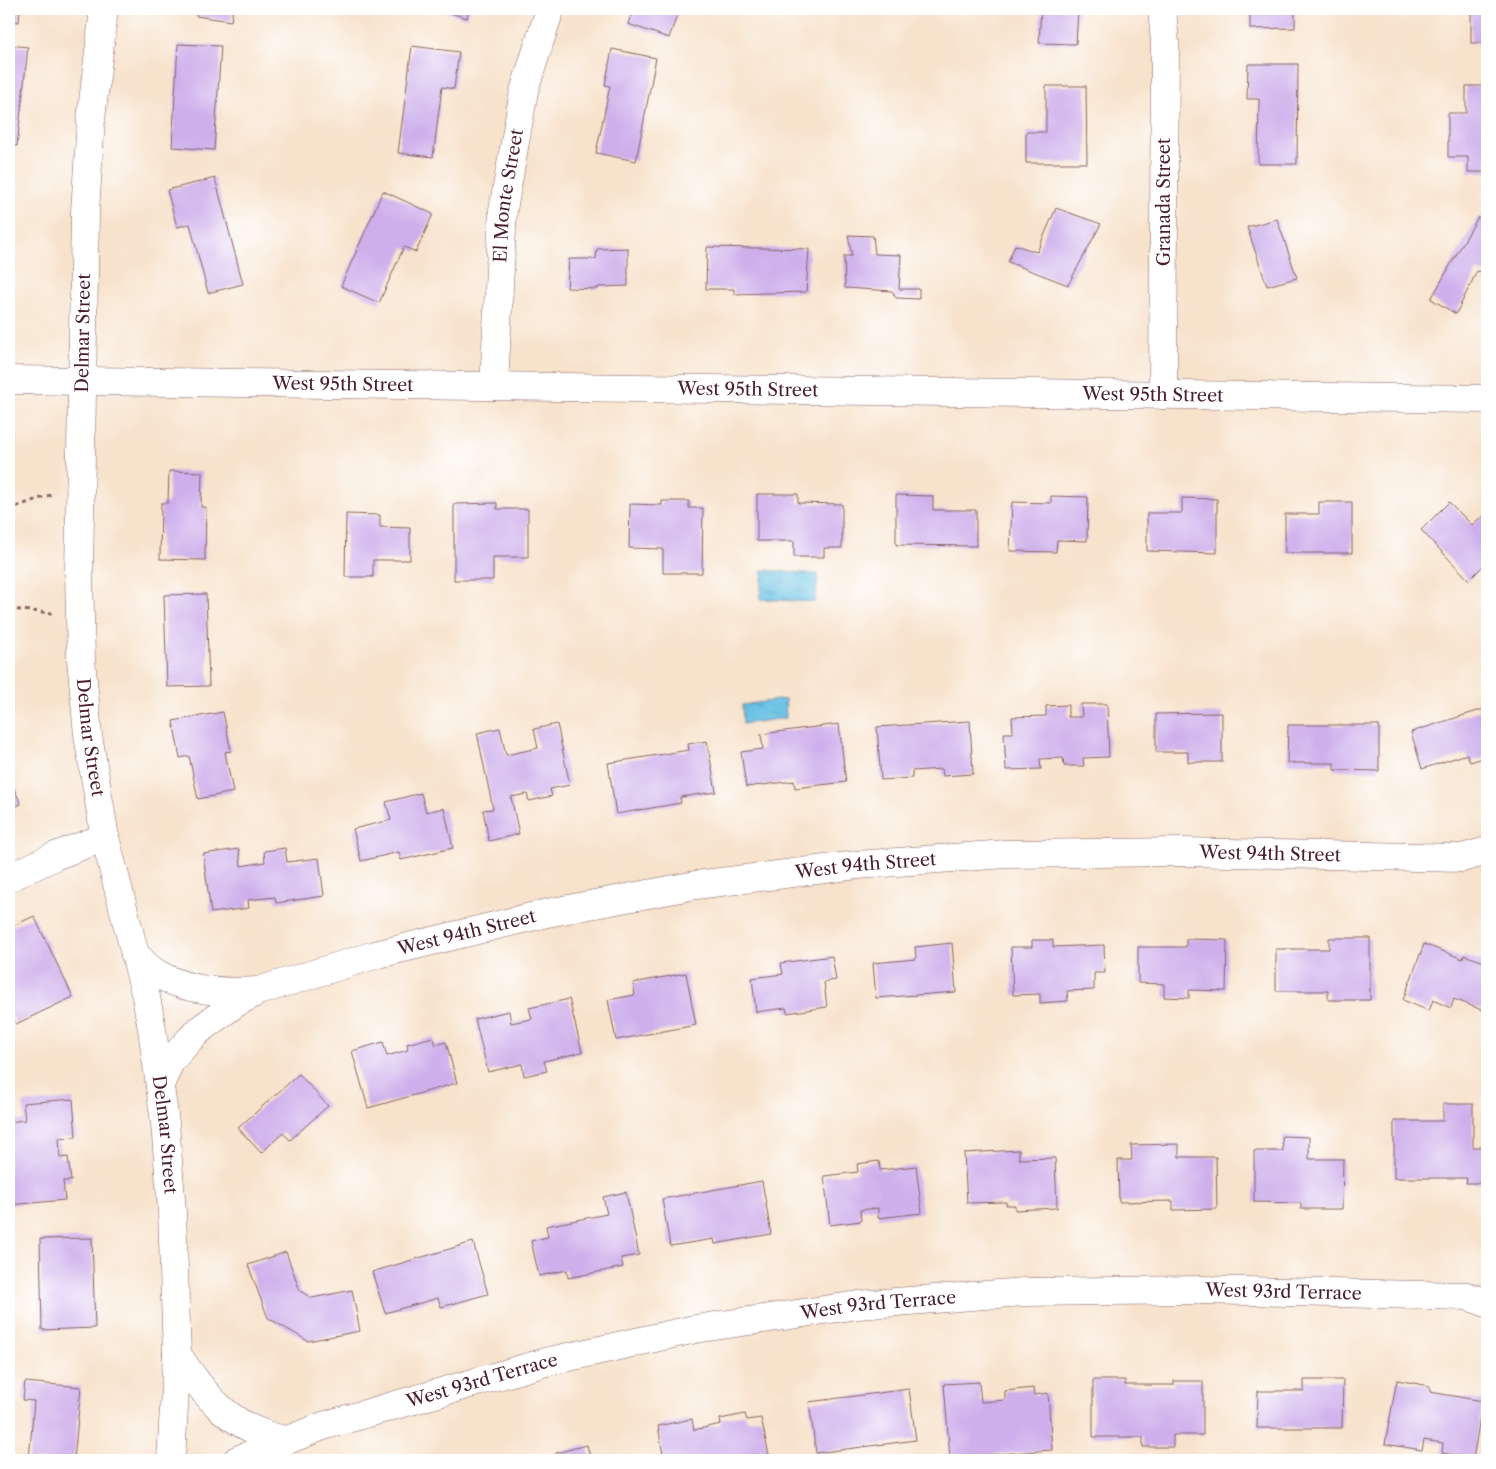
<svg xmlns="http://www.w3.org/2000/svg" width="1496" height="1469" viewBox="0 0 1496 1469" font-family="'Libre Caslon Text',serif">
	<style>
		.water { fill: url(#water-ripples); stroke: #587087 }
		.building { fill: #ceafeb }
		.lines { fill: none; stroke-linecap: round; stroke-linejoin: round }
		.minor-casing { stroke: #876363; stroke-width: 29 }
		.major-casing { stroke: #876363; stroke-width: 29 }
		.path { stroke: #876363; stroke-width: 3; stroke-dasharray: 4 4; stroke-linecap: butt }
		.minor { stroke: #fff; stroke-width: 28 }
		.major { stroke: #fff; stroke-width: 28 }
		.labels { text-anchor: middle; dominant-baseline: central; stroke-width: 4.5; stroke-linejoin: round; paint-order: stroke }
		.street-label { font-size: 18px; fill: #4a1f2b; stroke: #fff }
	</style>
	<defs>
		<pattern id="water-ripples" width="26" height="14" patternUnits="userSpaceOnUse" patternTransform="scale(1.25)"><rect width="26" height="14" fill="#65c0e3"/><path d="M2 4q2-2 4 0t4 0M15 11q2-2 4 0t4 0" fill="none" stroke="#559bb8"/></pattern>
	</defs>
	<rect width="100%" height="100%" fill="#fff"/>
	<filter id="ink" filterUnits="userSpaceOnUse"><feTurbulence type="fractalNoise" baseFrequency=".02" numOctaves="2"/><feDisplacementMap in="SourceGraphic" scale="10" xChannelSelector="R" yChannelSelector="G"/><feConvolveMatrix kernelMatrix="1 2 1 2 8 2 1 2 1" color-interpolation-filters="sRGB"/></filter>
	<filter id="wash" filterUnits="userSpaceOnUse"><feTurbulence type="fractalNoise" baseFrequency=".0096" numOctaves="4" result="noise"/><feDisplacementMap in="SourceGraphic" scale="20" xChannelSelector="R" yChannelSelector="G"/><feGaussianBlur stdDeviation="1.12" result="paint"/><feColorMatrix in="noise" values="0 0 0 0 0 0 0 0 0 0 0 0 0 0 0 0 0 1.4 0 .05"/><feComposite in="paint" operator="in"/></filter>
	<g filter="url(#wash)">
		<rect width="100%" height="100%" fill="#f7e2cb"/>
		<g class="water">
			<path d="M763,570L818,574L815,602L760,599Z"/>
			<path d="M785,699L786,718L743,724L742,705Z"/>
		</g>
		<g id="blocks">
			<g class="building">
				<path d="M9,9H20L19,22L9,21Z"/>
				<path d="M197,9H233L231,21L196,16Z"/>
				<path d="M437,9H469L467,18Z"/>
				<path d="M633,9H689L688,13L679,10L669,38L628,24Z"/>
				<path d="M1041,9H1078L1076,44L1039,43Z"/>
				<path d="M1250,9H1295V28L1250,29Z"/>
				<rect x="1471" y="9" width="16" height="34"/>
				<path d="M178,44L221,46L214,150L172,147Z"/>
				<path d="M9,45L28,47L17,146L9,145Z"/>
				<path d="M412,46L459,52L454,89L442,87L433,157L398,153Z"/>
				<path d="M612,49L656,58L636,161L596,153L610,86L605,85Z"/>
				<path d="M1248,64H1298L1297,164H1258L1259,99H1247Z"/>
				<path d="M1046,86H1086L1087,163H1026V132H1046Z"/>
				<path d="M1466,86H1487V172H1468V157H1448V113H1466Z"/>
				<path d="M215,178L243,284L208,293L190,224L177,227L167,190Z"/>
				<path d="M383,191L433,214L416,252L404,247L379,303L341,286Z"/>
				<path d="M1056,208L1101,224L1068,285L1008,262L1015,245L1037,252Z"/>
				<path d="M1478,217L1487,221V273L1477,271L1456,314L1431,299Z"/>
				<path d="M1277,219L1297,278L1267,286L1247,227Z"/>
				<path d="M848,235L873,236L875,254L901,255L899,289H919V299L896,298L892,291L845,288L844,256H852Z"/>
				<path d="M707,247L809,249L806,292L734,294V289H706Z"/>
				<path d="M628,248V286L598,287V289L567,288L569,259H596L597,249Z"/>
				<path d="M169,471L202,472L201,507H206L205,560L160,559L161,503H168Z"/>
				<path d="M757,494H798V503L842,504V548H824V557H794V541H757Z"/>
				<path d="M896,495L933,496V510H976V546L896,545Z"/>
				<path d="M1051,496L1088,497L1087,541L1057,540L1056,552L1010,551L1012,502L1051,503Z"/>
				<path d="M1182,498L1217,499V553L1147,551V513H1182Z"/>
				<path d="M662,501H689V508H703L702,573H663V549L629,548L630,504L662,505Z"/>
				<path d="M1319,502H1352V553H1285V514H1319Z"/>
				<path d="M1449,502L1472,525L1482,516L1487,522V562L1469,580L1421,530Z"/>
				<path d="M497,503V509H528V557H493V580H454V504Z"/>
				<path d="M346,514L380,515V527L410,528V560H373V577H345Z"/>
				<path d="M206,594L209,686L167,687L164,595Z"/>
				<path d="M1081,704H1107L1109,757L1083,758L1084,766H1064L1063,758L1040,759L1041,769L1006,770L1004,733H1013L1012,717L1046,716V706L1068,705V717H1082Z"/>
				<path d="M1487,708V757L1470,762L1467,754L1422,769L1411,732Z"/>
				<path d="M223,712L231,751L225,752L233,792L198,799L189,756L180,758L173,721Z"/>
				<path d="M1222,713V762H1188V752H1156V714Z"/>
				<path d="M970,721L973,774L943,776L942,769L912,771V778L881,780L877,727Z"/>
				<path d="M557,724L570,785L550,789L552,796L529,801L527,794L511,797L519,834L489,841L483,810L493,809L477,733L500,728L506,755L538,748L534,729Z"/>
				<path d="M839,724L846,782L795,788L794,781L746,787L741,752L763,749L761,734Z"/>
				<path d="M1288,725H1379V771L1334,770V763H1287Z"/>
				<path d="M707,741L716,792L680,797L681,803L616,814L608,763L689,750L688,744Z"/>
				<path d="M9,777L21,804L9,810Z"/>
				<path d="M421,793L426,812L444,808L453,848L401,860L399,852L361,861L353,829L391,820L386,802Z"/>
				<path d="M285,848L287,862L319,858L324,896L276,903L275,897L248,900L249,908L211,913L203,854L239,849L241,866L265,862L264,851Z"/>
				<path d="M34,916L73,997L16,1024L9,1010V928Z"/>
				<path d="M1329,938H1370V1000H1328V991H1276V949H1329Z"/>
				<path d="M1186,939L1227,940L1226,991L1189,990V998L1164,997V984L1138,983V947H1186Z"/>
				<path d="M1032,940H1053V947L1104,945L1105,973H1094V990L1067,991L1068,1001L1040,1003V994L1013,995L1011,947H1032Z"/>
				<path d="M952,943L956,992L876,998L873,963L916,959L915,947Z"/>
				<path d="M1424,944L1463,959L1464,955L1487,963V995L1482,1010L1454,999L1451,1008L1433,1000L1429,1011L1403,1000Z"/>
				<path d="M832,956L836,980L824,982L827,1007L787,1013L786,1008L756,1012L752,978L783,974L781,963Z"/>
				<path d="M686,973L696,1025L616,1040L608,1000L635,995L633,983Z"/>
				<path d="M569,999L582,1052L544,1061L547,1071L524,1076L522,1064L488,1072L475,1019L509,1011L511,1023L532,1019L529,1008Z"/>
				<path d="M433,1037L436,1045L446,1042L457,1083L368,1108L352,1051L383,1042L387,1056L408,1050L407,1044Z"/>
				<path d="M299,1074L328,1106L290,1140L283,1133L261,1153L238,1128Z"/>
				<path d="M73,1099L76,1137L59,1138L60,1158L68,1157L71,1181H63L65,1200L9,1205V1143H11L9,1122L25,1120L23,1103Z"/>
				<path d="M1443,1104H1473V1147H1487V1183H1466L1467,1178H1394V1121H1443Z"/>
				<path d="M1282,1136L1309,1137V1159H1343L1342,1209H1301V1203L1254,1202V1151H1283Z"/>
				<path d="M1179,1144V1157H1216L1217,1209L1173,1210V1201L1119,1202L1118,1160H1132L1131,1145Z"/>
				<path d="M1019,1150V1159L1055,1158L1057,1208L1015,1210V1205H1006V1202L967,1203L964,1153Z"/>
				<path d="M879,1161L880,1170L916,1166L922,1213L878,1218V1208L860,1210L861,1221L830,1225L824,1176L858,1172L857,1164Z"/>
				<path d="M762,1181L771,1234L715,1244L714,1239L670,1246L662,1199Z"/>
				<path d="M626,1192L639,1255L621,1258L623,1267L568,1278L567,1270L539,1276L531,1241L548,1237L546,1226L607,1214L603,1197Z"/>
				<path d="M92,1238L95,1328L42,1330L40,1239Z"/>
				<path d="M473,1242L488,1294L441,1307L438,1298L385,1313L372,1272Z"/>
				<path d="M286,1252L300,1291L312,1298L352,1290L360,1331L308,1341L268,1318L248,1265Z"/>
				<path d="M1093,1380H1125V1385H1174V1381H1203V1435H1173V1447H1143V1437H1093Z"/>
				<path d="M1304,1380H1343L1342,1428H1257L1258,1391H1304Z"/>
				<path d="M1397,1380L1430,1386V1392L1483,1401L1473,1459L1442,1453L1443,1443L1424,1440L1422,1450L1385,1444Z"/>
				<path d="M25,1382L81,1387L74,1460H29L34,1401L23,1400Z"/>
				<path d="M979,1382L981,1402L1005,1400V1391L1033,1388L1034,1395L1048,1393L1052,1450L950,1458L944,1384Z"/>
				<path d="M909,1389L916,1440L816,1453L809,1402Z"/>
				<path d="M745,1414L747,1420L761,1418L770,1460H664L658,1426L692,1419L694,1430L721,1424L720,1419Z"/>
				<path d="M587,1445L591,1460H554L557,1459L556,1453Z"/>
			</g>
		</g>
	</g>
	<g filter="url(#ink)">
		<use href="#blocks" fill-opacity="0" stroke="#876363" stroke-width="1"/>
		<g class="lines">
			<defs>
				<g id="minor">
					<path id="s1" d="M104,9L91,119L85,212L79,573L81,659L88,735L105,837L146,997L152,1029L165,1123L172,1211L177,1354L171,1460"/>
					<path d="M1162,9L1165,43L1163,395"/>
					<path id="s2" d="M494,386L503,210L524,91L550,9"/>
					<path d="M9,878L55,856L105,837"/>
					<path d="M135,954C142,961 149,969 158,974C186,991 226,993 257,991"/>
					<path id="s3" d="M160,1085L170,1062L191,1038L203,1027L236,1003L258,991L375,955L547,913L696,885L857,865L1006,854L1182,852L1462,858L1487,851"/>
					<path d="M177,1354C206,1398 231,1428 284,1440"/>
					<path id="s4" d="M237,1460L323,1426L546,1362L695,1329L858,1305L1024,1292L1201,1290L1467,1296L1487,1303"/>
				</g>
				<g id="major">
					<path id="s5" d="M9,380L1487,399"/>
				</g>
			</defs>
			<use href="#minor" class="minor-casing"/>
			<use href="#major" class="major-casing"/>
			<g class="path">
				<path d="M9,509L53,494"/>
				<path d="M9,609L52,613"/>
			</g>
			<use href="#minor" class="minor"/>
			<use href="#major" class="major"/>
		</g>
	</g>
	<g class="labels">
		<g class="street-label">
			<text stroke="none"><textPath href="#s2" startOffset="191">El Monte Street</textPath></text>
			<text transform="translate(1164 202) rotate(-90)">Granada Street</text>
			<text transform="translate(83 333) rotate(-89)">Delmar Street</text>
			<text stroke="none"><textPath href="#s5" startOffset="334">West 95th Street</textPath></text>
			<text stroke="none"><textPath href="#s5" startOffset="739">West 95th Street</textPath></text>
			<text stroke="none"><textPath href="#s5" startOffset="1144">West 95th Street</textPath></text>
			<text stroke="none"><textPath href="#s1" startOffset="730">Delmar Street</textPath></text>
			<text stroke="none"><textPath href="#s3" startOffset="1166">West 94th Street</textPath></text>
			<text stroke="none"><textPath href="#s3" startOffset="761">West 94th Street</textPath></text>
			<text stroke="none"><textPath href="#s3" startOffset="356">West 94th Street</textPath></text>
			<text stroke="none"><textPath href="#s1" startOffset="1135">Delmar Street</textPath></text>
			<text stroke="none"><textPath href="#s4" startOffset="1068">West 93rd Terrace</textPath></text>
			<text stroke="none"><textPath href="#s4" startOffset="662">West 93rd Terrace</textPath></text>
			<text stroke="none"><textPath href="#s4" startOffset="258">West 93rd Terrace</textPath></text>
		</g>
	</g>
	<rect width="1496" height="1469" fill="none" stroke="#fff" stroke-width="30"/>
</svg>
